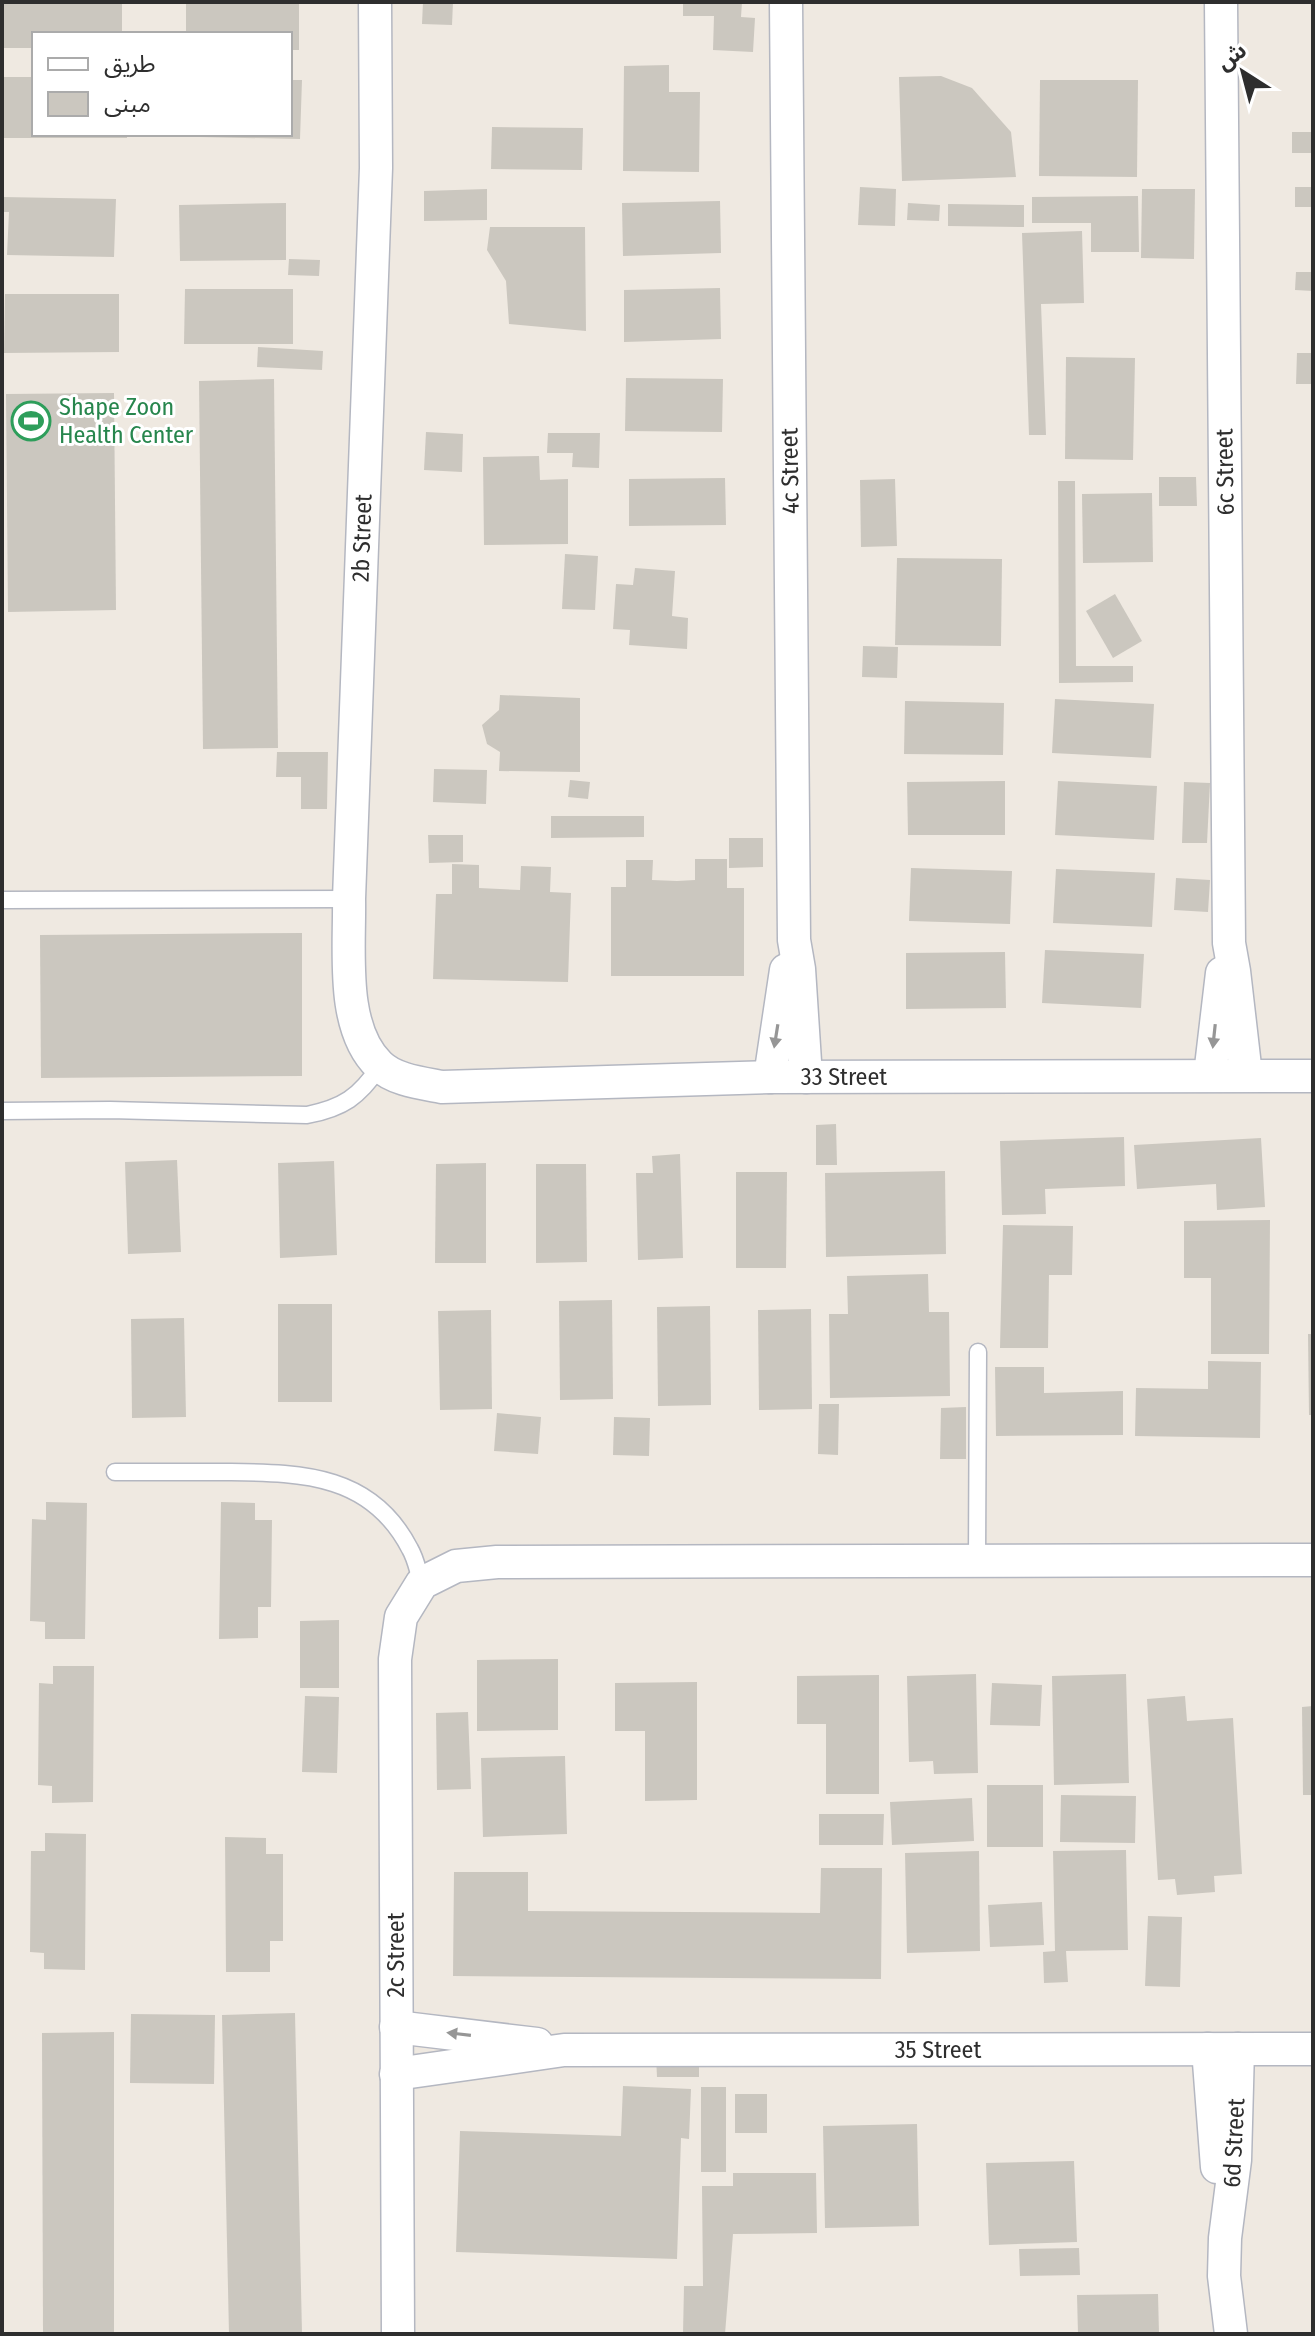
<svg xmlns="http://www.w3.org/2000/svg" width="1315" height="2336" viewBox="0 0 1315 2336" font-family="'Fira Sans Condensed','Noto Sans Arabic',sans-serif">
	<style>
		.building { fill: #cbc7bf }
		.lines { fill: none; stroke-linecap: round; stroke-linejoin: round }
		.service-casing { stroke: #b4b7c1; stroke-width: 19 }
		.minor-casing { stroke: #b4b7c1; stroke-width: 35 }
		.service { stroke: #fff; stroke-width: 16 }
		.minor { stroke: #fff; stroke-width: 32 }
		.oneway { fill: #969696 }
		.labels { text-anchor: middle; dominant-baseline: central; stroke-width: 6; stroke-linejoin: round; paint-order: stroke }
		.leisure-label { font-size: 24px; fill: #27864d; stroke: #fff; text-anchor: start }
		.street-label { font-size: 24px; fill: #2e2e2e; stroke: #fff }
	</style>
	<rect width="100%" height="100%" fill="#efe9e1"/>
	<g class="building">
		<path d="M2,2H122V34H34V48H2Z"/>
		<path d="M186,2H299V50H290V34H186Z"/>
		<path d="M423,2H453L452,25L422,24Z"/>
		<path d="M683,2H742L741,17L755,18L753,52L713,50L714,16H683Z"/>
		<path d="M669,65V92H700L699,172L623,171L624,66Z"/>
		<path d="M941,76L972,88L1011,132L1016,177L902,181L899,77Z"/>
		<path d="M2,77H34V134H127V138H2Z"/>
		<path d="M290,80H302L300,139L199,137V134H290Z"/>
		<path d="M1040,80H1138L1137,177L1039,176Z"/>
		<path d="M492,127L583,128L582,170L491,169Z"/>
		<rect x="1292" y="132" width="21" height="21"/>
		<path d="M860,187L896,189L895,226L858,225Z"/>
		<rect x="1295" y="187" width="18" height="20"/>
		<path d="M487,189V220L424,221V191Z"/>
		<path d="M1142,189H1195L1194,259L1141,258Z"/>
		<path d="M1138,196L1139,252H1091V223H1032V197Z"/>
		<path d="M2,197L116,199L114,257L7,255L9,212H2Z"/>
		<path d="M720,201L721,253L623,256L622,203Z"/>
		<path d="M286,203V260L180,261L179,205Z"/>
		<path d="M908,203L940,205L939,221L907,220Z"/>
		<path d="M948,204L1024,205V227L948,226Z"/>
		<path d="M490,227H585L586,331L509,324L506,281L487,250Z"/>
		<path d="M1082,231L1084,303L1041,304L1046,435H1029L1022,233Z"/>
		<path d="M289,259L320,260L319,276L288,275Z"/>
		<path d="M1296,272H1313V291L1295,290Z"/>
		<path d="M720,288L721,339L624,342V290Z"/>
		<path d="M185,289H293V344H184Z"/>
		<path d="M5,294H119V352L4,353Z"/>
		<path d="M258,347L323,351L322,370L257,367Z"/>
		<path d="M1297,353H1313V384H1296Z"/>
		<path d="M1066,357L1135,358L1133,460L1065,459Z"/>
		<path d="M626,378L723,379L722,432L625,431Z"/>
		<path d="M274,379L278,748L203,749L199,381Z"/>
		<path d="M114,393L116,610L8,612L6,394Z"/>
		<path d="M426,432L463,434L462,472L424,470Z"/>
		<path d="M548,433H600L599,468L572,467L573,453H547Z"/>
		<path d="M539,456L540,480L568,479V544L484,545L483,457Z"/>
		<path d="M1159,477H1196L1197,506H1159Z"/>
		<path d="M725,478L726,525L629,526V479Z"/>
		<path d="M895,479L897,546L861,547L860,480Z"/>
		<path d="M1058,481H1075L1076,666H1133V682L1059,683Z"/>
		<path d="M1152,493L1153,562L1083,563L1082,494Z"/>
		<path d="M565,554L598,556L595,610L562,609Z"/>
		<path d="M897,558L1002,559L1001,646L895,645Z"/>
		<path d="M635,568L675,571L672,616L688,618L687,649L629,645L630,630L613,629L616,584L633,585Z"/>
		<path d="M1115,594L1142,641L1113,658L1086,611Z"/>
		<path d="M863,646L898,647L897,678L862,677Z"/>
		<path d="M500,695L580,698V772L499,771L500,752L487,744L482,725L499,710Z"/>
		<path d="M1055,699L1154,704L1151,758L1052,753Z"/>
		<path d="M905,701L1004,703L1003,755L904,754Z"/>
		<path d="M277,752H328L327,809H301V777H276Z"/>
		<path d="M434,769L487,770L486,804L433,802Z"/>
		<path d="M570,780L590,782L588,799L568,797Z"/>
		<path d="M1005,781V835H908L907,782Z"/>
		<path d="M1058,781L1157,786L1154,840L1055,835Z"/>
		<path d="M1184,782L1210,783L1207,843H1182Z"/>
		<path d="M551,816H644V837L551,838Z"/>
		<path d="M428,835H463V862L429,863Z"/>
		<path d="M729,838H763V867L729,868Z"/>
		<path d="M695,859H727V888H744V976H611V887H626V860H653L652,880L677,881L695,880Z"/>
		<path d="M452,864L479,865V888L520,890L521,866L551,867L550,892L571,893L568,982L433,979L436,894H452Z"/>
		<path d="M911,868L1012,871L1010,924L909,921Z"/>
		<path d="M1056,869L1155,873L1152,927L1053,923Z"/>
		<path d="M1176,878L1210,880L1208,912L1174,910Z"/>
		<path d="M302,933V1076L41,1078L40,935Z"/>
		<path d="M1045,950L1144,954L1141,1008L1042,1003Z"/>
		<path d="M1005,952L1006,1008L906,1009V953Z"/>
		<path d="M836,1124L837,1165H816V1125Z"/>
		<path d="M1124,1137L1125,1186L1045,1189L1046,1214L1002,1215L1000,1141Z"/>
		<path d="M1261,1138L1265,1207L1217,1210L1216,1184L1137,1189L1134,1145Z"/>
		<path d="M680,1154L683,1258L638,1260L636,1173H653L652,1156Z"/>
		<path d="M177,1160L181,1252L128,1254L125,1162Z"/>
		<path d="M334,1161L337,1255L280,1258L278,1163Z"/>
		<path d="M486,1163V1263H435L436,1164Z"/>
		<path d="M536,1164H586L587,1262L536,1263Z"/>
		<path d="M945,1171L946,1254L826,1257L825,1173Z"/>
		<path d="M736,1172H787L786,1268H736Z"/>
		<path d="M1270,1220L1269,1354H1211V1278H1184V1221Z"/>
		<path d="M1003,1225L1073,1226L1072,1275H1049L1048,1348H1000Z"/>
		<path d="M928,1274L929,1312H949L950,1396L830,1398L829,1314H848L847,1276Z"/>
		<path d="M612,1300L613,1399L560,1400L559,1301Z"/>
		<rect x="278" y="1304" width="54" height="98"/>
		<path d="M710,1306L711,1405L658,1406L657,1307Z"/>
		<path d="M811,1309L812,1409L759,1410L758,1310Z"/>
		<path d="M491,1310L492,1409L440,1410L438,1311Z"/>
		<path d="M184,1318L186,1417L132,1418L131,1319Z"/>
		<path d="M1308,1334H1313V1415H1309Z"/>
		<path d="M1208,1361L1261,1362L1260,1438L1135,1436L1136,1388L1208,1389Z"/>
		<path d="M995,1367H1044V1393L1123,1391V1435L996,1436Z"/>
		<path d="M819,1404H839L838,1455L818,1454Z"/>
		<path d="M966,1407V1459H940L941,1408Z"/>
		<path d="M497,1413L541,1417L538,1454L494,1451Z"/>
		<path d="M614,1417L650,1418L649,1456L613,1455Z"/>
		<path d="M46,1502L87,1503L85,1639H45V1622L30,1621L32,1519L46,1520Z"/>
		<path d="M221,1502L255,1503V1520H272L271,1607H258V1638L219,1639Z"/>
		<path d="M339,1620V1688H300V1621Z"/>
		<path d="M558,1659V1730L477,1731V1660Z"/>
		<path d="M53,1666H94L93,1802L52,1803V1786L38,1785L39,1683L53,1684Z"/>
		<path d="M976,1674L978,1773L934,1774L933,1761L909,1762L907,1676Z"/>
		<path d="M1126,1674L1129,1783L1054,1785L1052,1676Z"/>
		<path d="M879,1675V1794H826V1724H797V1676Z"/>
		<path d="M697,1682V1800L645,1801V1731H615V1683Z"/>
		<path d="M992,1683L1042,1685L1040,1726L990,1725Z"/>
		<path d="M305,1696L339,1697L337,1773L302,1772Z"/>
		<path d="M1185,1696L1187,1721L1233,1718L1242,1874L1214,1876L1215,1892L1177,1895L1175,1879L1158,1880L1147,1699Z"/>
		<path d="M1313,1706V1795H1303L1302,1707Z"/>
		<path d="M468,1712L471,1789L437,1790L436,1713Z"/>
		<path d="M565,1756L567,1834L483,1837L481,1758Z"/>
		<rect x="987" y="1785" width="56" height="62"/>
		<path d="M1061,1795L1136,1796L1135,1843L1060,1842Z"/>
		<path d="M972,1798L974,1841L892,1845L890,1802Z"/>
		<path d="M819,1814H884L883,1845H819Z"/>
		<path d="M45,1833L86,1834L85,1970L44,1969V1953L30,1952L31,1851H45Z"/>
		<path d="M225,1837L266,1838V1854H283V1941H270V1972H226Z"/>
		<path d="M1126,1850L1128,1950L1066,1951L1068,1982L1044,1983L1043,1952L1055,1951L1053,1851Z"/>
		<path d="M979,1851L980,1951L907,1953L905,1853Z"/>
		<path d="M821,1868H882L881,1979L453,1976L454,1872H528V1911L820,1913Z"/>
		<path d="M1042,1902L1044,1945L990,1947L988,1905Z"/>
		<path d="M1148,1916L1182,1917L1180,1987L1145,1986Z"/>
		<path d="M295,2013L302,2334H229L222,2015Z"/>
		<path d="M131,2014L215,2015L214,2084L130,2083Z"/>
		<path d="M114,2032V2334H43L42,2033Z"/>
		<path d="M656,2056H699V2077H657Z"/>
		<path d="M623,2086L691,2089L689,2139L681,2138L677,2259L456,2252L460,2131L621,2136Z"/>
		<rect x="701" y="2087" width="25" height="85"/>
		<rect x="735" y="2094" width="32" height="39"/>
		<path d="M917,2124L919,2226L825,2228L823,2126Z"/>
		<path d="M1074,2161L1077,2242L989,2245L986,2163Z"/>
		<path d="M733,2173H816L817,2233L733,2234L725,2334H683L684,2286H703L702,2186H733Z"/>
		<path d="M1079,2248L1080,2275L1020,2276L1019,2249Z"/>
		<path d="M1158,2294L1159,2334H1078L1077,2295Z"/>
	</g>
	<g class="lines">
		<defs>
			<g id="service">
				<path d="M2,900L349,899"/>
				<path d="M2,1111L110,1110L307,1115C343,1108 359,1097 380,1066"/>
				<path d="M115,1472C153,1472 192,1472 231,1472C304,1473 372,1475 410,1549C416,1559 418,1572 422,1583"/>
				<path d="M977,1561L978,1352"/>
			</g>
			<g id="minor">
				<path d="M375,2L376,168L349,899C350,950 340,1027 379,1065C394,1080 421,1083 442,1087L770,1077L1313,1076"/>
				<path d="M786,2L794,940L799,969L806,1077"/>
				<path d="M1221,2L1229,943L1234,971L1246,1075"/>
				<path d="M1210,1075L1222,973"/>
				<path d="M770,1077L786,970"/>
				<path d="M396,2027L537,2044"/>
				<path d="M1208,2049L1217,2167"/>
				<path d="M396,2074L564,2050L1313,2049"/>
				<path d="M398,2334L395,1659L401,1617L422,1583L456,1566L497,1562L1313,1560"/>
				<path d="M1231,2334L1224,2276L1225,2238L1235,2160L1238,2049"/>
			</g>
		</defs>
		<use href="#service" class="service-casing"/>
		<use href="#minor" class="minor-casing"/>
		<use href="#service" class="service"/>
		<use href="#minor" class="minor"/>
	</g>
	<defs><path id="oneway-solid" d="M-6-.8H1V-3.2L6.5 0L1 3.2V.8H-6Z" transform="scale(2)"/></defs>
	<g class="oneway">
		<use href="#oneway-solid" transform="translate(776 1036) rotate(99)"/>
		<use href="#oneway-solid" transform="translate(1214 1036) rotate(96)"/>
		<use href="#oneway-solid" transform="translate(459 2034) rotate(-173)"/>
	</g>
	<defs>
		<symbol id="stadium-ring" viewBox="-11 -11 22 22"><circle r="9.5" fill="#fff" stroke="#2e9e5b" stroke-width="1.5"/><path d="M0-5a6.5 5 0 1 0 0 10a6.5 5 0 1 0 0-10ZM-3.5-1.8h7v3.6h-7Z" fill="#2e9e5b"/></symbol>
	</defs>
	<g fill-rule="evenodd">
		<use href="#stadium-ring" x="9" y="399" width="44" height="44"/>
	</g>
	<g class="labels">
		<g class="leisure-label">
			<text x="59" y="407">Shape Zoon<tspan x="59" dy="28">Health Center</tspan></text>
		</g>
		<g class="street-label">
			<text transform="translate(790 471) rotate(-91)">4c Street</text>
			<text transform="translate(1225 472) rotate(-91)">6c Street</text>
			<text transform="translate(362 538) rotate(-88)">2b Street</text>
			<text x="844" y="1077">33 Street</text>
			<text transform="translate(396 1955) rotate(-90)">2c Street</text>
			<text x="938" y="2050">35 Street</text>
			<text transform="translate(1234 2143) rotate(-87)">6d Street</text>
		</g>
	</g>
	<rect width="1315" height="2336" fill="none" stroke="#2e2e2e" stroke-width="8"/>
	<rect x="32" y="32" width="260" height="104" fill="#ffffff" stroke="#ababab" stroke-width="2"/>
	<rect x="48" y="58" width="40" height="12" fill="#ffffff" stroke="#ababab" stroke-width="2"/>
	<text x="104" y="72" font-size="24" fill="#2e2e2e">طريق</text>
	<rect x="48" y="92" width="40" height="24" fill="#cbc7bf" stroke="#ababab" stroke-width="2"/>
	<text x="104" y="112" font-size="24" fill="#2e2e2e">مبنى</text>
	<g transform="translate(1243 72) rotate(324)" stroke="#ffffff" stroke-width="6" paint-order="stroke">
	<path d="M0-6L14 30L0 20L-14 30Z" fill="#2e2e2e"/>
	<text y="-12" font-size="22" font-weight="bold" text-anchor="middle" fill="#2e2e2e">ش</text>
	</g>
</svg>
